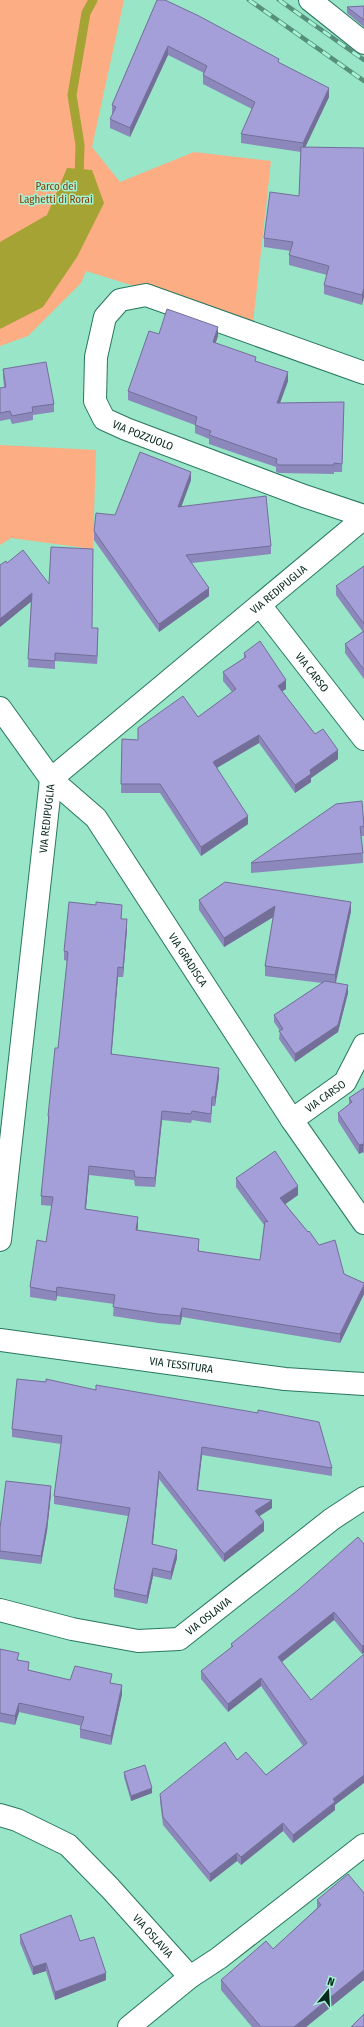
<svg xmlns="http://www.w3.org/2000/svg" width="364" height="2027" viewBox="0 0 364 2027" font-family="'Fira Sans Condensed',sans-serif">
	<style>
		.green { fill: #fcad83 }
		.water { fill: #a4a333 }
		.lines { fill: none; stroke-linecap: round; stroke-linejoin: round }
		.stream { stroke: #a4a333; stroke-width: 9 }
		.minor-casing { stroke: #28775f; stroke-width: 24 }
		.major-casing { stroke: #28775f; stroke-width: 24 }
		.minor { stroke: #fff; stroke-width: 22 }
		.major { stroke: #fff; stroke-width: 22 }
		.rail-casing { stroke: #568f7b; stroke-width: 4.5 }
		.rail { stroke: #a5f2d5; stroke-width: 3; stroke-dasharray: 9; stroke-linecap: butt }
		.wall { fill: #8d88bb }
		.shaded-wall { fill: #736f98 }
		.building { fill: #a49ed9; stroke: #736f98 }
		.labels { text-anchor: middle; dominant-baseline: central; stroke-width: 3; stroke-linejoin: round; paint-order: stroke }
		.park-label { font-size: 11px; fill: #863c07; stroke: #a5f2d5 }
		.street-label { font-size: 11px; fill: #07281e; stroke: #a5f2d5 }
	</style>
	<rect width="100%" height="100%" fill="#98e5c8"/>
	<g class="green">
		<path d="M0,0H124L92,147L120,182L194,152L271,161L253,323L86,271L81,283L28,336L0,346Z"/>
		<path d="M0,445L96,450L93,549L11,538L0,545Z"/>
	</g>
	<path class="water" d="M67,168L92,170L104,203L77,257L43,307L0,329V242L47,215Z"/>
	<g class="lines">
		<path class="stream" d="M79,181L80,145L72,95L86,13L93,0"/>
		<defs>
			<g id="minor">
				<path d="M310,0L364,43"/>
				<path id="s1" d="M364,373L146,295L120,300L105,317L96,357L95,401L104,419L126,429L304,496L364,516"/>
				<path id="s2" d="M260,605L364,739"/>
				<path id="s3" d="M0,708L51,779L96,818L292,1120L364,1223"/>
				<path id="s4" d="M292,1120L345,1082L364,1045"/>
				<path id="s5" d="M0,1240L51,779L364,518"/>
				<path id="s6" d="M0,1610L72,1629L138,1641L179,1639L332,1519L364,1498"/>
				<path id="s7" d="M0,1815L17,1820L68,1845L110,1888L190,1977"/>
				<path d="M129,2027L190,1977L219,1958L364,1845"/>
			</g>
			<g id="major">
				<path id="s8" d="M0,1340L285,1379L364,1384"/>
			</g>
		</defs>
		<use href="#minor" class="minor-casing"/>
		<use href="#major" class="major-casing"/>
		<use href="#minor" class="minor"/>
		<use href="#major" class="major"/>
		<defs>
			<g id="rail">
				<path d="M249,0L364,81"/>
				<path d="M279,0L364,60"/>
			</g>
		</defs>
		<use href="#rail" class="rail-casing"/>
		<use href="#rail" class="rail"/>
	</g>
	<g class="wall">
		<path d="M157,0L279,63L329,97L305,147L364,148L362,305L324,294V285L327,275L289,265V255L291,251L264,247V238L299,196L301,152L241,143V134L252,109L203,84V75L204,73L168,55L130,137L110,128V119L113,114H112V105Z"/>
		<path d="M364,6V27L347,13V7Z"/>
		<path d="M159,334L218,336L215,343L256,361L288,381L280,403L344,411L342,472H334V474L279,473L276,472V467L209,444V439L195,433V425L128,400V391Z"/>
		<path d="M3,369L54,404V412L33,415V420L12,424L10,419L0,421V388L4,387L3,377Z"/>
		<path d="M191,480L181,507L271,546V554L192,563L209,596L159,632L94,540V531L115,515Z"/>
		<path d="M7,563L49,584L92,628L98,636L97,664L55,661V669L28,667L31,601L0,627V565Z"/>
		<path d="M364,566V679L345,653V644L363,632L336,595V586Z"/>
		<path d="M244,653L286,689L282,691L315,734L338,759L311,778V782L295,793L259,743L217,768L248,824L201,856L160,793H121L122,739L138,740L198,717L232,692L223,681V672L244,658Z"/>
		<path d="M364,821V836H361L363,853V863L251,873V863Z"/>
		<path d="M199,900L351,911L336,983L348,993L338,1032L295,1062L279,1039L280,1031L274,1022V1015L322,983L265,976V966L273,917L224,947L199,910Z"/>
		<path d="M96,905L122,914L121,919L127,929L123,977H118L111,1054L219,1077L215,1106H212L211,1123L192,1120L191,1123L162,1120L155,1187L135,1186L134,1180L89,1175L86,1209L138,1227L137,1230L199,1248V1251L260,1260L264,1225L236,1187V1178L298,1195L285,1204L308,1232L344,1274L364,1283V1294L340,1343L182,1317L180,1325L158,1323L113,1316L114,1304L57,1296L56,1301L30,1297V1287L46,1242L52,1206L41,1205V1196L48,1125V1116L58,1048L67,961L64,960V951Z"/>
		<path d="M364,1088V1154L363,1152L359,1154L338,1121V1113L349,1105V1098Z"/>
		<path d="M17,1379L332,1468V1476L202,1455L197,1491L272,1508L259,1516L264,1531L224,1562L159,1479L153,1544L177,1558L171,1580L153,1576L147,1604L114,1597V1589L128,1516L54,1504V1496L61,1444L12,1437V1429Z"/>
		<path d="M51,1494L47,1531L41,1564L0,1559V1528Z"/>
		<path d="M364,1544L362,1654L334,1620L282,1662L335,1805V1810L293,1843L283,1831L241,1865L237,1861L210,1882L163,1825L160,1802V1794L237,1760L266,1775L303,1746L261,1686L228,1712L201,1679V1671L231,1648V1644Z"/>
		<path d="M0,1649L19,1660L29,1670L70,1680L112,1683L122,1694L111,1745L80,1738V1729L82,1726L19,1712L15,1725L0,1722Z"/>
		<path d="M124,1772L152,1793L131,1801L124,1777Z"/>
		<path d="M364,1893V1980L306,2027H252L221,1990V1980L273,1949L317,1908V1900Z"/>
		<path d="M20,1935L80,1941L106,1980L55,2000L46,1971L33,1975L20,1943Z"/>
	</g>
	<g class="shaded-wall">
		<path d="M168,46V55L130,137V128Z"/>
		<path d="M329,88V97L303,152V143Z"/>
		<path d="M364,288V297L362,305V295Z"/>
		<path d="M218,327V336L213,351V342Z"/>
		<path d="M288,372V381L277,411V403Z"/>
		<path d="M191,472V480L178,516V507Z"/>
		<path d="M209,588V596L159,632V624Z"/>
		<path d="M32,593V601L0,627V619Z"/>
		<path d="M98,628V636L97,664V656Z"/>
		<path d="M286,680V689L278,694V686Z"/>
		<path d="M259,735V743L213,770V762Z"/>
		<path d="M338,750V759L311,778V782L295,793V785L310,770Z"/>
		<path d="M248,816V824L201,856V847Z"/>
		<path d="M351,902V911L335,985V975Z"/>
		<path d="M275,906V916L224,947V938Z"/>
		<path d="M127,919V929L123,977V968Z"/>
		<path d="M118,967V977L111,1063V1054Z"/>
		<path d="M348,985V993L338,1032L295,1062V1054Z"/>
		<path d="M219,1068V1077L215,1106V1097Z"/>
		<path d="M162,1111V1120L155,1187V1178Z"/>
		<path d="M363,1144V1152L359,1154V1145Z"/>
		<path d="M89,1166V1175L85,1218V1209Z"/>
		<path d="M298,1186V1195L280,1208V1198Z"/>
		<path d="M138,1217V1227L136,1239V1230Z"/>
		<path d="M199,1239V1248L198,1260V1251Z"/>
		<path d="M364,1285V1294L340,1343V1334Z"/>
		<path d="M57,1287V1296L56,1301V1292Z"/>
		<path d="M182,1308V1317L180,1325V1316Z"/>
		<path d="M202,1447V1455L197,1499V1490Z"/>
		<path d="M159,1471V1479L152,1552V1544Z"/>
		<path d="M51,1486V1494L47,1531L41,1564V1556Z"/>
		<path d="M272,1500V1508L255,1519V1511Z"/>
		<path d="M264,1522V1531L224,1562V1554Z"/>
		<path d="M177,1550V1558L171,1580V1572Z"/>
		<path d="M153,1568V1576L147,1604V1596Z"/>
		<path d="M334,1612V1620L278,1665V1657Z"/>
		<path d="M364,1645V1653L362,1654V1646Z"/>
		<path d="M261,1678V1686L228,1712V1704Z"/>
		<path d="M122,1685V1694L111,1745V1736Z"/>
		<path d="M19,1703V1712L15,1725V1716Z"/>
		<path d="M364,1775V1783L335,1805V1810L293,1843V1835L333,1799Z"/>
		<path d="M152,1788V1793L131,1801V1796Z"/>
		<path d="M283,1823V1831L241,1865V1857Z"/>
		<path d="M237,1853V1861L210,1882V1874Z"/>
		<path d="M46,1963V1971L33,1975V1967Z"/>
		<path d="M364,1970V1980L306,2027H294Z"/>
		<path d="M106,1973V1980L55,2000V1992Z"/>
	</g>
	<g class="building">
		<path d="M157,0H165L199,16L279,59L278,62L329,88L303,143L241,134L255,102L203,75L207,66L168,46L130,128L110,119L116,107L112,105Z"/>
		<path d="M364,6V20L347,7Z"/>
		<path d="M301,147L364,148V288L362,295L324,285L329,266L289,255L293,242L264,238L270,192L299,196Z"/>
		<path d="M167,309L218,327L213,342L256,357L255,361L288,372L277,403L344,402L342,464L334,463V465H279L276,463L277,459L209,435L211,431L195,425L197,417L128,391L149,331L159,334Z"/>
		<path d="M46,362L54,404L32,407L33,412L12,416L10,411L0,413V388L6,387L3,369Z"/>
		<path d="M140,452L191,472L178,507L266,496L271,546L186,555L209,588L159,624L94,531L96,513L115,515Z"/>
		<path d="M51,547L93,549L92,628H98L97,656L55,653V661L28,659L32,593L0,619V565L6,561L7,563L23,550L49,584Z"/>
		<path d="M364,566V624L336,586Z"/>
		<path d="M364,631V670L345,644Z"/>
		<path d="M260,641L286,680L278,686L315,734L323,729L338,750L310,770L311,774L295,785L259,735L213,762L248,816L201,847L160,784H121L122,739L138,740V728L183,696L198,717L236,689L223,672L246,657L244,653Z"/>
		<path d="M362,801L364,826L360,827L363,853L251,863L336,804Z"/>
		<path d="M225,882L351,902L335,975L265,966L275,906L224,938L199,900Z"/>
		<path d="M69,902L96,905V902L122,905L121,919H127L123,968L118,967L111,1054L219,1068L215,1097H212L211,1114L192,1111L191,1114L162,1111L155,1178L135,1177L134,1171L89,1166L85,1209L138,1217L136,1230L199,1239L198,1251L260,1260L265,1221L268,1222L236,1178L275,1151L298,1186L280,1198L308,1232L309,1231L319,1245L335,1240L344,1274L364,1283V1285L340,1334L182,1308L180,1316L158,1314L113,1307L115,1295L57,1287L56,1292L30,1287L37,1240L46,1242L53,1197L41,1196L49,1116H48L55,1048H58L68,952L64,951Z"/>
		<path d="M325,981L348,985L338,1025L295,1054L279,1031L283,1029L274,1015Z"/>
		<path d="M364,1088V1146L363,1144L359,1145L338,1113L352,1102L349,1098Z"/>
		<path d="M17,1379L46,1382V1379L96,1390V1385L258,1413V1410L319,1422L332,1468L202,1447L197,1490L272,1500L255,1511L264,1522L224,1554L159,1471L152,1544L177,1550L171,1572L153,1568L147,1596L114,1589L130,1508L54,1496L62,1436L12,1429Z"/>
		<path d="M6,1481L51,1486L47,1523L41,1556L0,1551V1528Z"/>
		<path d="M358,1537L364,1544V1645L362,1646L334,1612L278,1657L311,1700L364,1654V1775L333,1799L335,1802L293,1835L283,1823L241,1857L237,1853L210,1874L163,1817L160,1794L225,1742L237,1760L246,1752L266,1775L307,1743L261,1678L228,1704L201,1671L233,1646L231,1644L298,1590Z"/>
		<path d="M0,1649L19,1653L17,1660L29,1662L28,1670L70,1680L75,1666L112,1674L110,1683L122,1685L111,1736L80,1729L84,1717L19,1703L15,1716L0,1713Z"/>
		<path d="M145,1765L152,1788L131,1796L124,1772Z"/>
		<path d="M348,1874L364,1893V1970L294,2027H261L221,1980L266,1941L273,1949L321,1905L317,1900Z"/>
		<path d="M71,1915L80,1941L94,1937L106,1973L55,1992L46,1963L33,1967L20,1935Z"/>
		<path d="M364,2014V2027H351Z"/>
	</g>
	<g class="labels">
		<g class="park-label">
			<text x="56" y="186">Parco dei<tspan x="56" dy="13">Laghetti di Rorai</tspan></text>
		</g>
		<g class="street-label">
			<text stroke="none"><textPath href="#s1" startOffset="428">VIA POZZUOLO</textPath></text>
			<text stroke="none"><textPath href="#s5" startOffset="760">VIA REDIPUGLIA</textPath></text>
			<text stroke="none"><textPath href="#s2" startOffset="85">VIA CARSO</textPath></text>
			<text stroke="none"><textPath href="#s5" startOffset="424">VIA REDIPUGLIA</textPath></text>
			<text stroke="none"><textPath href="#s3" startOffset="316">VIA GRADISCA</textPath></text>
			<text stroke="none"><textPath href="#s4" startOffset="41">VIA CARSO</textPath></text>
			<text stroke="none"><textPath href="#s8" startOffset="183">VIA TESSITURA</textPath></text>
			<text stroke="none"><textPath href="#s6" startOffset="220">VIA OSLAVIA</textPath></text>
			<text stroke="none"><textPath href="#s7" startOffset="199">VIA OSLAVIA</textPath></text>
		</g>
	</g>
	<g transform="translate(328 1991) rotate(18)" stroke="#a5f2d5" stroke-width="3" paint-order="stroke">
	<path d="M0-3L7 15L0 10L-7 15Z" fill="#07281e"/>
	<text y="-6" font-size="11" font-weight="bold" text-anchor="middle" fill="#07281e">N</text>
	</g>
</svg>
